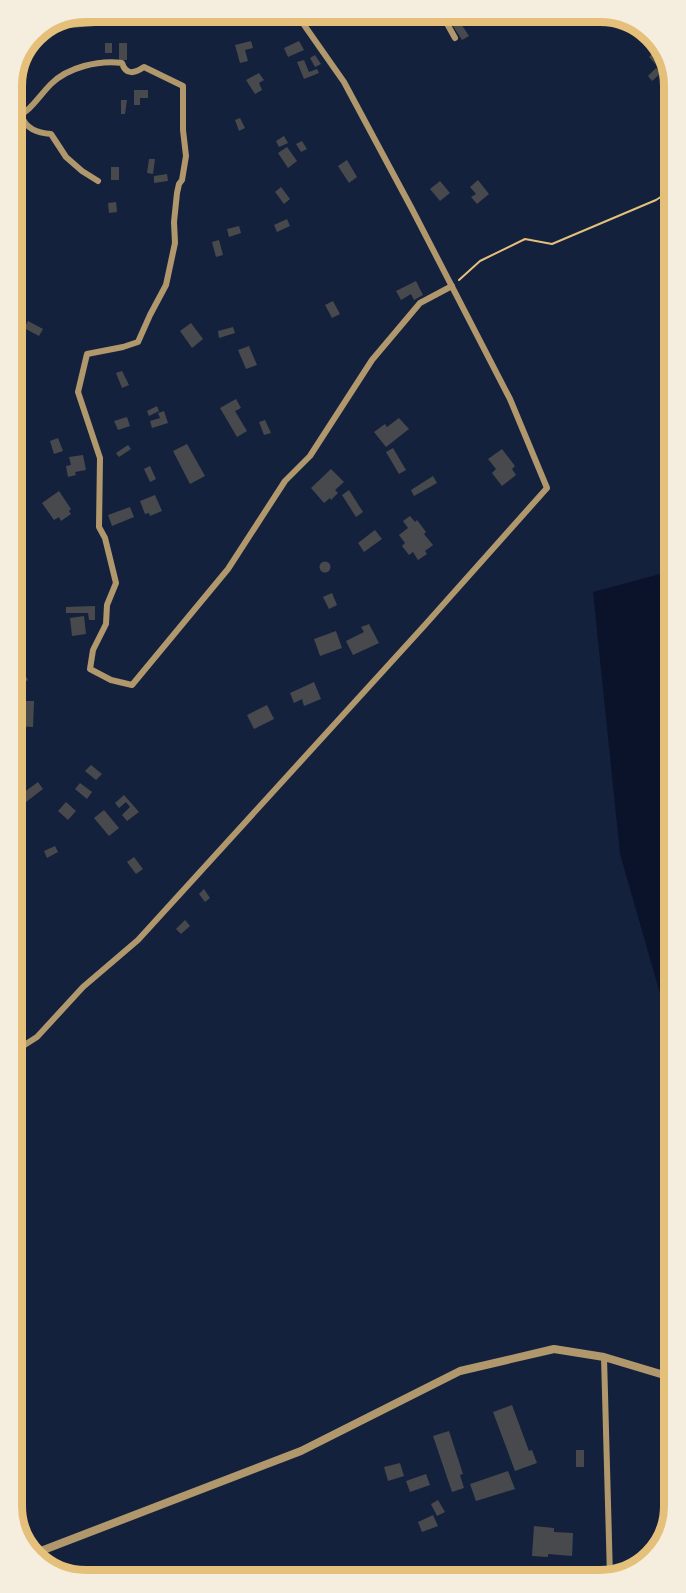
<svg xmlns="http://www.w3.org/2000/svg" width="686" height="1593" viewBox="0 0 686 1593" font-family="'DejaVu Sans',sans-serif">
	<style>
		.water { fill: #0b132b }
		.building { fill: #48494c }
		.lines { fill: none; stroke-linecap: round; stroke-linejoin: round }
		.path { stroke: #e5c07b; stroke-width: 2 }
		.minor { stroke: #b1986c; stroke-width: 6 }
		.tertiary { stroke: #b1986c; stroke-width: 8 }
		.rim { fill: none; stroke: #e5c07b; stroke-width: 8 }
	</style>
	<rect width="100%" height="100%" fill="#14213d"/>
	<path class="water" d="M671,571L673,1039L620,854L593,592Z"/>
	<g class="building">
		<path d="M269,12H276L279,19L267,23L266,18L271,16Z"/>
		<path d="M264,18V23L253,24L252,19Z"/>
		<path d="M460,22L469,36L462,40L453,26Z"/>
		<path d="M251,41L253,48L245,50L248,61L240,63L235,45Z"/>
		<path d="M299,41L304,50L288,57L284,48Z"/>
		<rect x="105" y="43" width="7" height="10"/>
		<rect x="119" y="43" width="8" height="17"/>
		<path d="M654,52L664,62L658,67L649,57Z"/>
		<path d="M315,55L321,64L315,67L310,58Z"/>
		<path d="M304,60L309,72L317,69L319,73L304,79L297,62Z"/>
		<path d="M656,68L661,73L652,81L648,76Z"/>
		<path d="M259,73L264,80L259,83L262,90L255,94L246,80Z"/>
		<path d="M134,90H148V98H140V105H134Z"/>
		<path d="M121,100H127L125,114H121Z"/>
		<path d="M240,118L245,128L239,131L235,120Z"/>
		<path d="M284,136L288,143L279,147L276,141Z"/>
		<path d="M302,141L307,149L301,152L296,144Z"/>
		<path d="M287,147L297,161L288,168L278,153Z"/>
		<path d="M149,159H155L153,174L147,173Z"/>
		<path d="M347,160L357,177L349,183L338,166Z"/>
		<rect x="111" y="167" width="8" height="13"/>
		<path d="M167,174L168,181L154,183V176Z"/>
		<path d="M478,180L489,194L477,204L471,197L476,194L470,187Z"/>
		<path d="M440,181L450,193L440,201L430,189Z"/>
		<path d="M281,187L290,199L284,204L275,192Z"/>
		<path d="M116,202L117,212L109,213L108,203Z"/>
		<path d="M287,219L290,226L277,232L274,225Z"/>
		<path d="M239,226L241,233L229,237L227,229Z"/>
		<path d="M219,240L223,255L216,257L212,242Z"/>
		<path d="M416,281L423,295L414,300L411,294L401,300L396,291Z"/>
		<path d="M333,301L340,314L332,318L325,305Z"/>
		<path d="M28,321L43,329L39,336L24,328Z"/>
		<path d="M191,323L203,339L192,348L180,331Z"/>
		<path d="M17,324L23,327L18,336L13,333Z"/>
		<path d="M233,327L235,333L219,338L218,331Z"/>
		<path d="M249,346L257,365L246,369L238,350Z"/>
		<path d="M122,371L129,385L122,388L116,373Z"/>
		<path d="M236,399L241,408L235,411L247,431L237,437L220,408Z"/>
		<path d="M157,406L159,411L149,416L147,411Z"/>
		<path d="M164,411L168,423L152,428L150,421L160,418L158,413Z"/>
		<path d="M127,417L130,426L118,430L114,421Z"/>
		<path d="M399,418L409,429L386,447L374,432L385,424L387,427Z"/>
		<path d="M265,420L271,433L264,435L259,422Z"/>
		<path d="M58,438L63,451L54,454L50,441Z"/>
		<path d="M187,444L205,476L190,484L173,451Z"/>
		<path d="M128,445L131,449L119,457L116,453Z"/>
		<path d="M393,448L406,470L399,474L386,452Z"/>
		<path d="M502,449L515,466L512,469L516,475L502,486L492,473L496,469L488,459Z"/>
		<path d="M83,455L86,470L75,472L76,475L68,477L66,466L71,465L69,457Z"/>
		<path d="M150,466L156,479L150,482L144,469Z"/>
		<path d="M331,469L344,482L335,490L338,493L331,500L330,498L324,503L311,488Z"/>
		<path d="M433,476L437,483L414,496L411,490Z"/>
		<path d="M349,490L363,512L356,517L342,495Z"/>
		<path d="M59,491L71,509L69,511L71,514L61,521L59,517L54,520L42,503Z"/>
		<path d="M155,495L162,511L150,516L149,513L145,514L140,501Z"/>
		<path d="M130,507L134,517L112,526L108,515Z"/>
		<path d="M410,516L415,522L417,520L426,532L424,534L433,545L425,551L427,554L418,560L413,552L409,555L402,546L405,543L399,535L408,528L403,521Z"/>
		<path d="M375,530L382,539L364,552L358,543Z"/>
		<circle cx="325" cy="567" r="5.5"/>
		<path d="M332,593L337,605L329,609L323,597Z"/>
		<path d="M95,606V620H89L88,613H66V607Z"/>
		<path d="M84,616L86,634L72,636L70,618Z"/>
		<path d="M369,624L379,643L353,655L346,641L364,632L361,627Z"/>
		<path d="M336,631L342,648L320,656L314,639Z"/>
		<path d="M14,644H20L21,654H14Z"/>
		<path d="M22,670L28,680L16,687L14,684V676Z"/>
		<path d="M314,682L321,699L304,706L302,699L294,703L290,693Z"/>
		<path d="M14,701H34L33,727L14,726Z"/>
		<path d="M267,705L274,719L254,729L247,715Z"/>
		<path d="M91,765L102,774L96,780L85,771Z"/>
		<path d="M38,782L43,789L26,802L20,795Z"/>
		<path d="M80,783L92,792L87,799L75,789Z"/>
		<path d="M124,795L139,812L127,821L122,815L130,807L126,802L119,808L115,803Z"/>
		<path d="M66,802L76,811L68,820L58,811Z"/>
		<path d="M14,803H16L20,818L14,820Z"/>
		<path d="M104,810L119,828L109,836L94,818Z"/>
		<path d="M23,827L26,833L14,840V832Z"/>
		<path d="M55,846L58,852L47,858L44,851Z"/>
		<path d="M134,857L143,869L136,874L127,862Z"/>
		<path d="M204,889L210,898L205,902L199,894Z"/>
		<path d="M185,920L190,926L181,934L176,929Z"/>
		<path d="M512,1405L529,1451L532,1450L537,1463L515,1471L493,1412Z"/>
		<path d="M449,1431L463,1474L460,1475L464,1488L452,1492L433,1436Z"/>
		<rect x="576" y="1450" width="8" height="17"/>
		<path d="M400,1463L404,1476L388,1481L384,1467Z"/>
		<path d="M508,1471L515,1489L476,1501L470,1484Z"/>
		<path d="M426,1474L430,1485L410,1492L406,1481Z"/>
		<path d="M438,1500L445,1512L437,1516L431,1504Z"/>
		<path d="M433,1515L438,1526L422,1532L418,1522Z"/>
		<path d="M534,1526L554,1528V1532L573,1533L572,1556L548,1554V1557L532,1556Z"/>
		<path d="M90,1569V1580H82L81,1570Z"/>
	</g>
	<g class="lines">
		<path class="path" d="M459,280L480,261L525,239L552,244L656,200L670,191"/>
		<g class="minor">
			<path d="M436,12L445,20L455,38"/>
			<path d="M53,26L95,23L141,12"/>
			<path d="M21,115C26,129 37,133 51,134L66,157L82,171L98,181"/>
			<path d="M12,119C32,111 37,98 51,84C68,67 99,60 122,63C126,76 135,73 144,67L183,86V130L186,156L182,180L179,184L177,193L174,222L175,243L166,285L150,315L138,342L123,347L87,354L78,392L100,458L99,527L105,538L116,583L107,605L106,624L93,650L90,669L111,680L132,685L228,569L285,481L310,456L372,360L420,303L452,286"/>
			<path d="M15,1051L37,1037L83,987L138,940L424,626L547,488L510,399L412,209L344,82L295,12"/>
			<path d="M604,1357L610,1577"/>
		</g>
		<path class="tertiary" d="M33,1554L301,1451L460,1371L554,1349L604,1357L674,1378"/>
	</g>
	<path d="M0 0H686V1593H0ZM86 22H600A64 64 0 0 1 664 86V1506A64 64 0 0 1 600 1570H86A64 64 0 0 1 22 1506V86A64 64 0 0 1 86 22Z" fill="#f5edde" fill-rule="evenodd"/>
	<path class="rim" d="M86 22H600A64 64 0 0 1 664 86V1506A64 64 0 0 1 600 1570H86A64 64 0 0 1 22 1506V86A64 64 0 0 1 86 22Z"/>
</svg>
